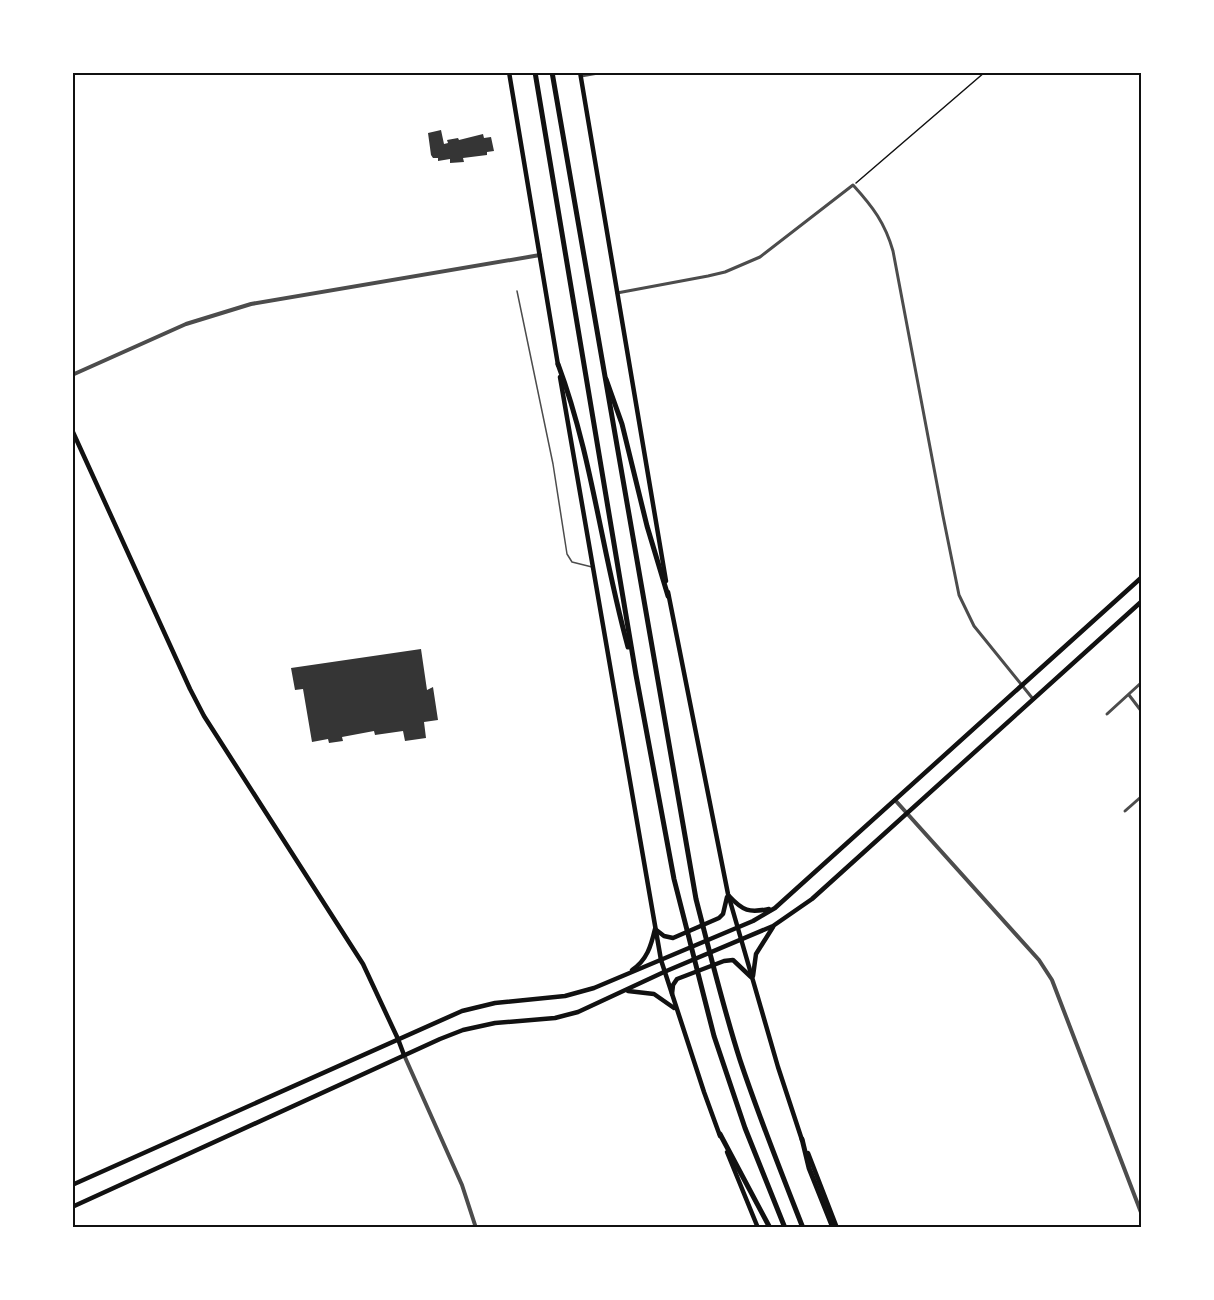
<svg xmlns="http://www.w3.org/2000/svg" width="1214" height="1300" viewBox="0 0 1214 1300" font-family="'Space Grotesk',sans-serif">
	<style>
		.building { fill: #353535 }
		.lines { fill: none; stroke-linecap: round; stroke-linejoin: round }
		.path { stroke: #111; stroke-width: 1.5 }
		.service { stroke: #4c4c4c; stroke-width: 1.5 }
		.minor { stroke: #4c4c4c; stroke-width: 3 }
		.tertiary { stroke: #4c4c4c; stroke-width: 4 }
		.secondary { stroke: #111; stroke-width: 4.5 }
		.motorway { stroke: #111; stroke-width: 5 }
		.neatline { fill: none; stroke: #111; stroke-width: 2 }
	</style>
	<rect width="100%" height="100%" fill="#fff"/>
	<g class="building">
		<path d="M441,130L444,144L448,143L447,140L458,138L459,140L483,134L484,138L491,137L494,151L487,152V155L463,158L464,162L450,163V159L438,161V158H433L431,155L428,133Z"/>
		<path d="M421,649L427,690L433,687L438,720L424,722L426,738L405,741L403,731L375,735L374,731L342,737L343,741L329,743L328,739L312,742L303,689L295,690L291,668Z"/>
	</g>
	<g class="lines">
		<path class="path" d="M856,183L985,72"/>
		<path class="service" d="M517,291L553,464L567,554L572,562L592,567"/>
		<g class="minor">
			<path d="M581,76L604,72"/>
			<path d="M617,293L708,276L725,272L760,257L853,185C873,207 885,223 893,251L943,516L959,595L974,626L1033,699"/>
			<path d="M1129,695L1142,712"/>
			<path d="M1107,714L1142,682"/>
			<path d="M1125,811L1142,796"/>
		</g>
		<g class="tertiary">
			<path d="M72,375L186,324L251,304L540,255"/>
			<path d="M895,800L1039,960L1052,980L1142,1215"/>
			<path d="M404,1055L462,1185L476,1228"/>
		</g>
		<g class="secondary">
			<path d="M509,72L558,365"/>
			<path d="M580,72L666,581"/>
			<path d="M560,377L661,960L704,1092L720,1136"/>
			<path d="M72,430L190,689L204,716L363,964L398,1039L404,1055"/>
			<path d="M668,592L728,894L778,1067L802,1140"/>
			<path d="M729,896C743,911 749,913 769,909"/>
			<path d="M632,970C647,960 651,946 655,929L664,936L673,938L719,918L723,914L727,897"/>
			<path d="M753,976L756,954L773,927"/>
			<path d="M628,991L654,994L674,1008"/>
			<path d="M672,994L673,985L677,979L724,961L733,960L751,977"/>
			<path d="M727,1152L758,1228"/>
			<path d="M808,1153L837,1228"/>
			<path d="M72,1185L462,1011L495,1003L565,996L594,988L753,921L775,908L1142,577"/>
			<path d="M72,1207L440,1039L463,1030L495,1023L555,1018L578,1012L664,972L773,926L812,899L1142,601"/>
		</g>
		<g class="motorway">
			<path d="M535,72L636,675L674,879L714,1036L745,1128L785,1228"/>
			<path d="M552,72L696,899C710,953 723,1007 740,1060C759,1117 781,1172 803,1228"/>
			<path d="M558,364C592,455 602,554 628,647"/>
			<path d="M606,379L622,424L647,526L668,596"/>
			<path d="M720,1134L770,1228"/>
			<path d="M802,1139L809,1168L833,1228"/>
		</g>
	</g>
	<rect width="1214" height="1300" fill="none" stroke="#ffffff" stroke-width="147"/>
	<rect x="74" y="74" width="1066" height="1152" class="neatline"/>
</svg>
